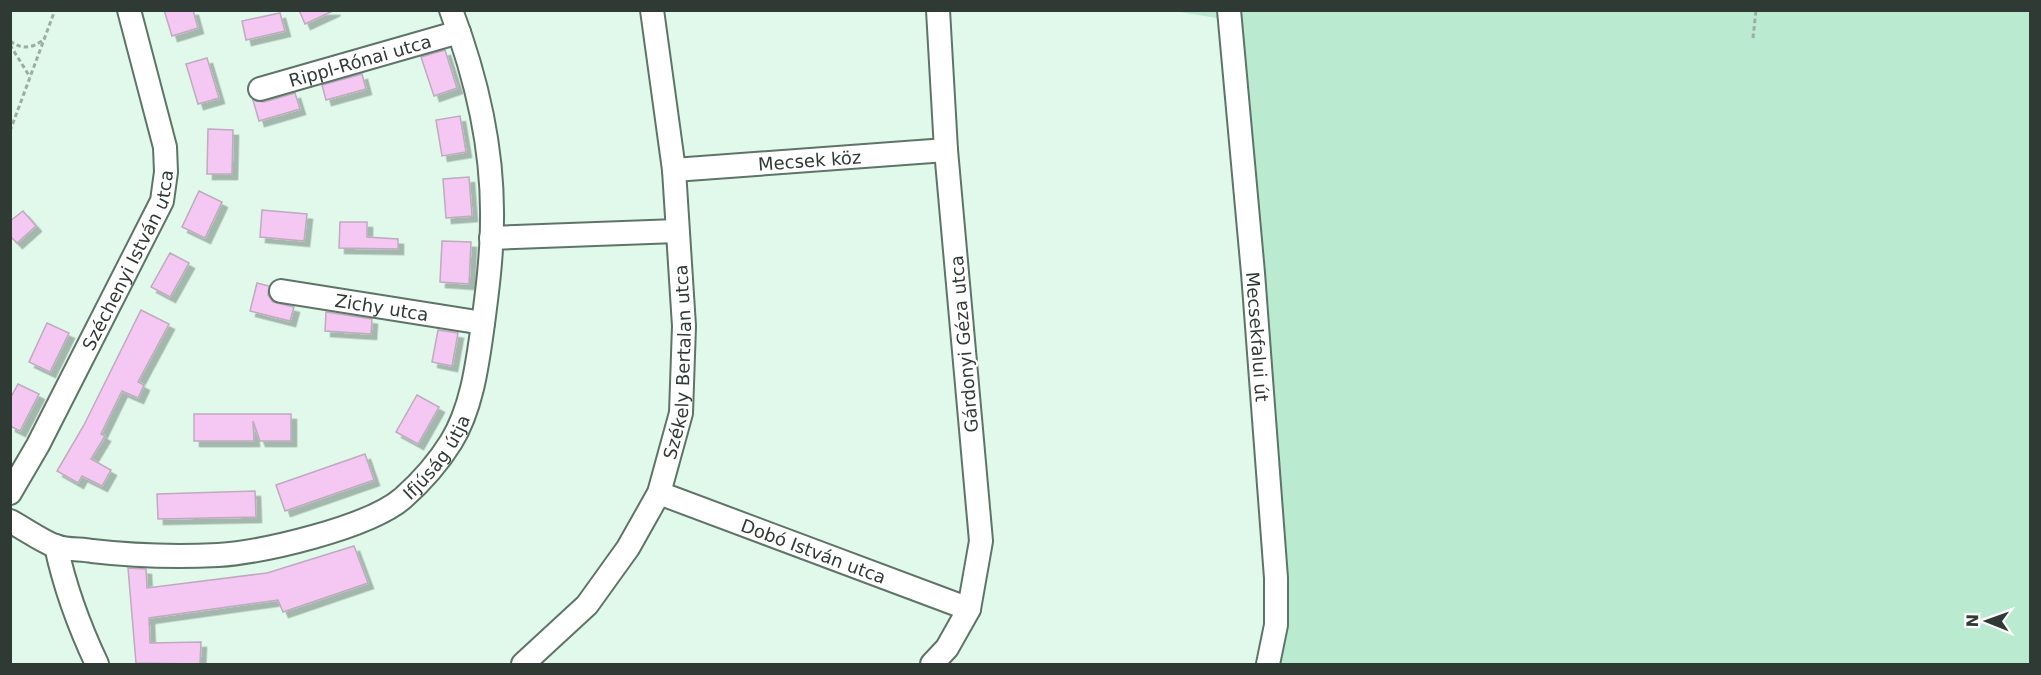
<svg xmlns="http://www.w3.org/2000/svg" width="2041" height="675" viewBox="0 0 2041 675" font-family="'DejaVu Sans',sans-serif">
	<style>
		.green { fill: #baeacf }
		.building { fill: #f5c8f4; stroke: #beabbd; stroke-width: 1.5; filter: url(#shadow) }
		.lines { fill: none; stroke-linecap: round; stroke-linejoin: round }
		.minor-casing { stroke: #5e7468; stroke-width: 26 }
		.path { stroke: #9baea4; stroke-width: 3; stroke-dasharray: 4.5 3; stroke-linecap: butt }
		.minor { stroke: #fff; stroke-width: 22 }
		.labels { text-anchor: middle; dominant-baseline: central; stroke-width: 4.5; stroke-linejoin: round; paint-order: stroke }
		.street-label { font-size: 18px; fill: #303a35; stroke: #fff }
	</style>
	<defs>
		<filter id="shadow"><feDropShadow dx="5.5" dy="5.5" stdDeviation="0" flood-color="#0004"/></filter>
	</defs>
	<rect width="100%" height="100%" fill="#e0f9eb"/>
	<path class="green" d="M1174,11H2030V664H1268L1276,625L1229,20Z"/>
	<g class="building">
		<path d="M164,10H193L198,28L172,36Z"/>
		<path d="M299,10H335L305,24Z"/>
		<path d="M280,13L285,31L246,40L242,21Z"/>
		<path d="M445,50L457,88L434,96L421,57Z"/>
		<path d="M207,58L219,98L198,104L186,64Z"/>
		<path d="M362,74L366,89L326,100L322,85Z"/>
		<path d="M295,93L300,109L259,121L253,100L264,102Z"/>
		<path d="M460,116L466,152L442,156L436,120Z"/>
		<path d="M208,129L233,130L232,174H207Z"/>
		<path d="M469,177L472,216L446,218L443,179Z"/>
		<path d="M199,191L222,202L205,238L182,227Z"/>
		<path d="M262,210L307,214L304,241L260,237Z"/>
		<path d="M23,211L36,226L17,243L10,236V221Z"/>
		<path d="M340,222H367V237L398,239V249L339,248Z"/>
		<path d="M442,241L471,242L469,284L440,282Z"/>
		<path d="M170,253L189,263L170,297L151,287Z"/>
		<path d="M257,283L269,286L268,295L273,302L294,307L290,321L250,311Z"/>
		<path d="M141,310L169,324L138,382L144,385L138,398L122,391L101,434L105,436L91,459L111,470L102,486L82,476L78,483L57,471L84,425Z"/>
		<path d="M326,312L372,319L371,334L325,331Z"/>
		<path d="M47,323L69,333L50,372L29,362Z"/>
		<path d="M438,330L458,333L452,366L432,362Z"/>
		<path d="M18,384L39,394L20,431L10,426V399Z"/>
		<path d="M417,395L439,407L418,444L396,432Z"/>
		<path d="M194,414H291V441H260L253,421L254,441H194Z"/>
		<path d="M365,454L374,480L285,511L276,485Z"/>
		<path d="M255,491L256,517L158,519L157,494Z"/>
		<path d="M354,546L368,583L283,612L278,600L149,618L150,643L201,642L200,664L136,663L128,568L146,569L147,588L267,573Z"/>
	</g>
	<g class="lines">
		<defs>
			<g id="minor">
				<path id="s1" d="M1229,10L1253,273L1276,578V625L1268,664"/>
				<path id="s2" d="M260,89L459,32"/>
				<path id="s3" d="M674,170L946,150"/>
				<path d="M491,238L677,231"/>
				<path id="s4" d="M281,291L483,323"/>
				<path id="s5" d="M10,493L38,445L162,201L166,172L165,147L129,10"/>
				<path id="s6" d="M659,493L969,609"/>
				<path id="s7" d="M10,521C25,529 40,540 55,546C66,550 81,549 92,551C135,556 175,557 218,555C263,552 368,528 403,498C421,482 438,463 451,442C471,410 477,367 482,331C487,294 492,256 492,219C493,149 476,76 451,10"/>
				<path d="M56,546C65,588 79,626 97,664"/>
				<path id="s8" d="M523,664L587,605L628,548L659,493L681,413L684,326L674,170L652,10"/>
				<path d="M932,664L947,648L969,609L981,541L946,150L938,10"/>
			</g>
		</defs>
		<use href="#minor" class="minor-casing"/>
		<g class="path">
			<path d="M1753,38L1756,10"/>
			<path d="M10,41C21,49 30,49 42,41"/>
			<path d="M10,45L30,77"/>
			<path d="M10,131L55,10"/>
		</g>
		<use href="#minor" class="minor"/>
	</g>
	<g class="labels">
		<g class="street-label">
			<text stroke="none"><textPath href="#s2" startOffset="104">Rippl-Rónai utca</textPath></text>
			<text stroke="none"><textPath href="#s3" startOffset="136">Mecsek köz</textPath></text>
			<text stroke="none"><textPath href="#s5" startOffset="262">Széchenyi István utca</textPath></text>
			<text stroke="none"><textPath href="#s4" startOffset="102">Zichy utca</textPath></text>
			<text stroke="none"><textPath href="#s1" startOffset="328">Mecsekfalui út</textPath></text>
			<text transform="translate(964 344) rotate(-95)">Gárdonyi Géza utca</text>
			<text stroke="none"><textPath href="#s8" startOffset="354">Székely Bertalan utca</textPath></text>
			<text stroke="none"><textPath href="#s7" startOffset="464">Ifjúság útja</textPath></text>
			<text stroke="none"><textPath href="#s6" startOffset="165">Dobó István utca</textPath></text>
		</g>
	</g>
	<rect width="2041" height="675" fill="none" stroke="#303a35" stroke-width="24"/>
	<g transform="translate(1987 621) rotate(271)" stroke="#ffffff" stroke-width="4.5" paint-order="stroke">
	<path d="M0-4.5L10 22L0 15L-10 22Z" fill="#303a35"/>
	<text y="-9" font-size="16" font-weight="bold" text-anchor="middle" fill="#303a35">N</text>
	</g>
</svg>
